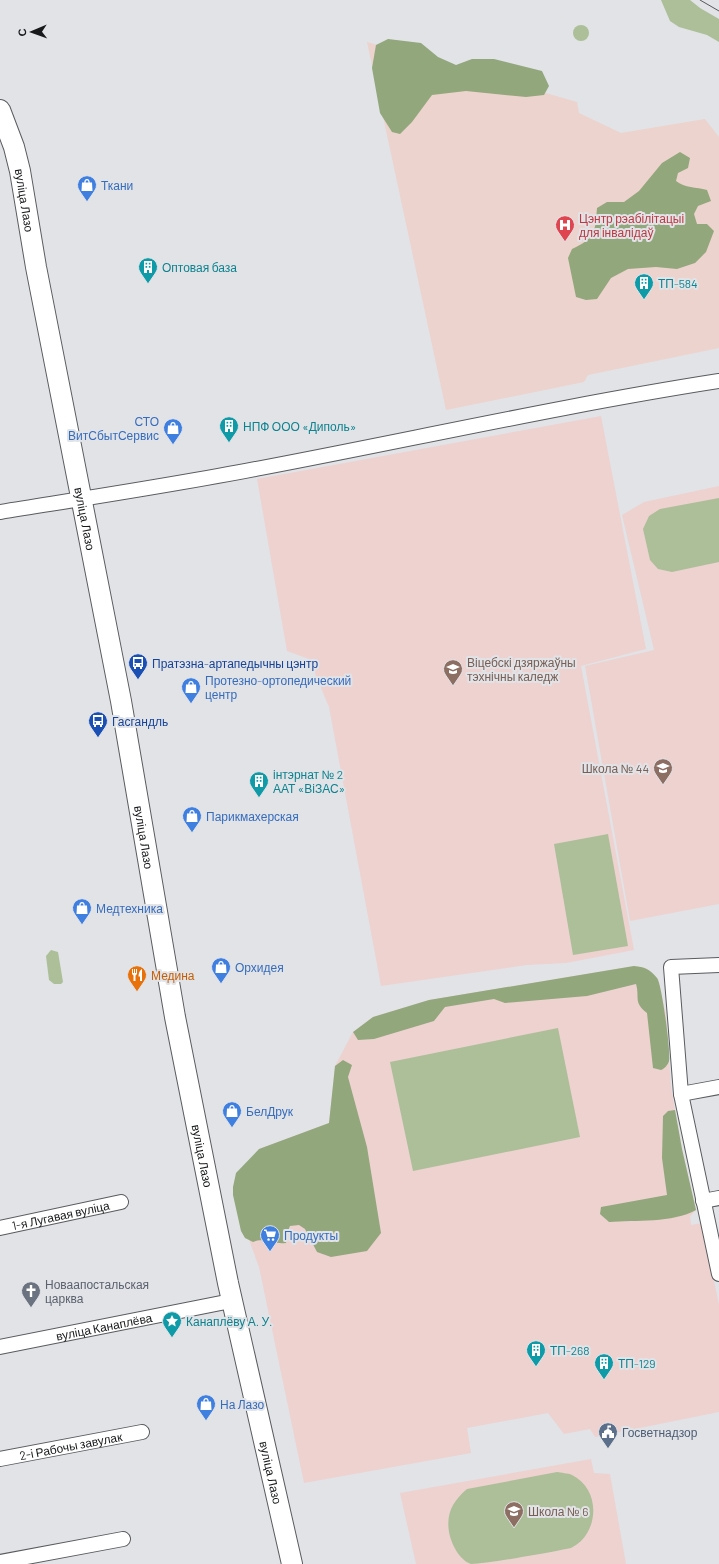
<svg xmlns="http://www.w3.org/2000/svg" width="719" height="1564" viewBox="0 0 719 1564" font-family="Barlow,sans-serif">
	<style>
		.education { fill: #edd2d0 }
		.medical { fill: #ecd3cd }
		.green { fill: #acbf98 }
		.forest { fill: #92a77c }
		.lines { fill: none; stroke-linecap: round; stroke-linejoin: round }
		.street-casing { stroke: #595b5e; stroke-width: 16 }
		.secondary-casing { stroke: #595b5e; stroke-width: 22 }
		.street { stroke: #fff; stroke-width: 14 }
		.secondary { stroke: #fff; stroke-width: 20 }
		.tram { stroke: #565759; stroke-width: 1 }
		.labels { text-anchor: middle; dominant-baseline: central; stroke-width: 4; stroke-linejoin: round; paint-order: stroke }
		.shop-label { font-size: 12px; fill: #366cbe; stroke: #e1e3e7; text-anchor: start }
		.street-label { font-size: 12px; fill: #18191b; stroke: #e1e3e7 }
		.health-label { font-size: 12px; fill: #be3a42; stroke: #e1e3e7; text-anchor: start }
		.culture-label { font-size: 12px; fill: #0d838f; stroke: #e1e3e7; text-anchor: start }
		.education-label { font-size: 12px; fill: #785e54; stroke: #e1e3e7; text-anchor: start }
		.transit-label { font-size: 12px; fill: #164399; stroke: #e1e3e7; text-anchor: start }
		.food-label { font-size: 12px; fill: #c56008; stroke: #e1e3e7; text-anchor: start }
		.worship-label { font-size: 12px; fill: #5b616d; stroke: #e1e3e7; text-anchor: start }
		.service-label { font-size: 12px; fill: #4e5e75; stroke: #e1e3e7; text-anchor: start }
	</style>
	<rect width="100%" height="100%" fill="#e1e3e7"/>
	<g class="education">
		<path d="M601,416L646,649L581,666L634,950L566,963L527,965L381,986L329,707L309,659L287,651L257,479Z"/>
		<path d="M719,486V904L630,921L585,666L654,650L622,515L644,502Z"/>
		<path d="M634,966L646,968L658,979L666,1015L671,1087L682,1149L696,1210L690,1216L691,1225L702,1223L719,1305V1412L595,1437L590,1429L564,1434L548,1413L467,1428L471,1453L304,1483L259,1267L241,1218L259,1149L329,1123L335,1066L353,1032L373,1017L429,1000Z"/>
		<path d="M591,1459L594,1473L610,1474L626,1564H416L400,1493Z"/>
	</g>
	<path class="medical" d="M367,42L577,102L579,113L621,133L705,119L719,137V348L588,375L584,382L446,410Z"/>
	<g class="green">
		<path d="M661,0H690L700,8L719,19V42L707,35L679,27L670,21Z"/>
		<circle cx="581" cy="33" r="8"/>
		<path d="M719,498V562L672,572L658,569L650,560L643,529L649,516L660,509Z"/>
		<path d="M608,834L628,946L573,955L554,844Z"/>
		<path d="M51,950L58,952L63,982L61,984H54L49,980L46,956Z"/>
		<path d="M558,1028L580,1137L413,1171L390,1062Z"/>
		<path d="M557,1472C561,1473 568,1473 572,1475C597,1487 600,1522 581,1541C578,1544 574,1546 571,1548C552,1552 486,1564 471,1564C459,1560 451,1543 449,1532C446,1513 453,1501 467,1489Z"/>
	</g>
	<g class="forest">
		<path d="M388,39L421,43L438,57L456,65L472,59H494L542,71L549,86L544,95L526,97L466,91L432,95L412,122L400,134L392,132L380,113L372,68L376,45Z"/>
		<path d="M680,152L690,158L688,168L678,173L676,181C685,188 696,187 707,190L711,201L698,206L694,214L697,224H707L714,231L706,252L695,263L677,269L656,267L628,269L611,278L597,299L586,300L576,297L568,258L572,249C596,238 595,232 597,208L607,202H624L639,191L662,163Z"/>
		<path d="M634,966C644,967 650,969 657,978C662,984 671,1054 669,1061C668,1065 664,1069 661,1070L653,1068L647,1013C633,1002 640,998 636,984L587,996L505,1003L494,999L445,1007L434,1021L374,1039L358,1040L353,1032L373,1017L429,1000Z"/>
		<path d="M343,1060L352,1065L348,1077L367,1147L381,1233L367,1251L331,1257L317,1252L305,1229L299,1225L290,1226C287,1232 288,1237 286,1243C274,1245 264,1237 253,1242L245,1238L241,1231L233,1195V1187L236,1173L259,1149L329,1123L335,1066Z"/>
		<path d="M675,1110L682,1149L696,1210C673,1223 635,1220 609,1222L600,1214L601,1207L667,1195L662,1158L663,1116L668,1111Z"/>
	</g>
	<g class="lines">
		<defs>
			<g id="street">
				<path d="M0,512C87,498 174,485 261,468C414,439 565,405 719,381"/>
				<path d="M719,965L671,967L681,1094L719,1274"/>
				<path d="M681,1094L719,1087"/>
				<path d="M703,1201L719,1198"/>
				<path id="s1" d="M0,1228L121,1202"/>
				<path id="s2" d="M0,1347L231,1301"/>
				<path id="s3" d="M0,1459L142,1432"/>
				<path d="M0,1562L123,1539"/>
			</g>
			<g id="secondary">
				<path id="s4" d="M0,110L14,147L20,171L36,267L121,701L175,1017L228,1283L292,1564"/>
			</g>
		</defs>
		<use href="#street" class="street-casing"/>
		<use href="#secondary" class="secondary-casing"/>
		<use href="#street" class="street"/>
		<use href="#secondary" class="secondary"/>
		<path class="tram" d="M700,0L719,11"/>
	</g>
	<defs>
		<symbol id="shop-pin" viewBox="-11 -11 22 30"><path d="M0 17L-7.5 6A9.5 9.5 0 1 1 7.5 6Z" fill="#3f7fe0" stroke="#e1e3e7"/><path d="M-5-2.5h2.3a2.7 3.5 0 0 1 5.4 0H5L5.5 6h-11ZM-1.5-2.5h3a1.5 2.3 0 0 0-3 0Z" fill="#fff"/></symbol>
		<symbol id="hospital-pin" viewBox="-11 -11 22 30"><path d="M0 17L-7.5 6A9.5 9.5 0 1 1 7.5 6Z" fill="#e0444e" stroke="#e1e3e7"/><path d="M-5-5h3v3.5h4V-5h3V5h-3V1.5h-4V5h-3Z" fill="#fff"/></symbol>
		<symbol id="building-pin" viewBox="-11 -11 22 30"><path d="M0 17L-7.5 6A9.5 9.5 0 1 1 7.5 6Z" fill="#0f9aa8" stroke="#e1e3e7"/><path d="M-4-6H4V6H1V3H-1V6H-4ZM-2.5-4.3h1.7v1.8h-1.7ZM.8-4.3h1.7v1.8H.8ZM-2.5-1h1.7V.8h-1.7ZM.8-1h1.7V.8H.8Z" fill="#fff"/></symbol>
		<symbol id="bus-pin" viewBox="-11 -11 22 30"><path d="M0 17L-7.5 6A9.5 9.5 0 1 1 7.5 6Z" fill="#1a4fb4" stroke="#e1e3e7"/><path d="M-5-6H5V4H4V6H2V4H-2V6H-4V4H-5ZM-3.5-4V0h7V-4ZM-3.5 1.2v1.5H-2V1.2ZM2 1.2v1.5H3.5V1.2Z" fill="#fff"/></symbol>
		<symbol id="university-pin" viewBox="-11 -11 22 30"><path d="M0 17L-7.5 6A9.5 9.5 0 1 1 7.5 6Z" fill="#8d6e63" stroke="#e1e3e7"/><path d="M0-5L7-2L0 1L-7-2ZM-4 1L0 2.5L4 1V4Q0 6-4 4Z" fill="#fff"/></symbol>
		<symbol id="school-pin" viewBox="-11 -11 22 30"><path d="M0 17L-7.5 6A9.5 9.5 0 1 1 7.5 6Z" fill="#8d6e63" stroke="#e1e3e7"/><path d="M0-5L7-2L0 1L-7-2ZM-4 1L0 2.5L4 1V4Q0 6-4 4Z" fill="#fff"/></symbol>
		<symbol id="restaurant-pin" viewBox="-11 -11 22 30"><path d="M0 17L-7.5 6A9.5 9.5 0 1 1 7.5 6Z" fill="#e8710a" stroke="#e1e3e7"/><path d="M-5-6h1v4h1v-4h1v4h1v-4h1v5L-1.5 .5V6h-2V.5L-5-1ZM5-6V6H3V1.5H1.5Q1.5-4 5-6Z" fill="#fff"/></symbol>
		<symbol id="supermarket-pin" viewBox="-11 -11 22 30"><path d="M0 17L-7.5 6A9.5 9.5 0 1 1 7.5 6Z" fill="#3f7fe0" stroke="#e1e3e7"/><path d="M-6-5.5h2.5l.6 2H6L4.5 2H-2.5L-4.4-4H-6ZM-1.5 3.2a1.3 1.3 0 1 0 .1 0ZM3 3.2a1.3 1.3 0 1 0 .1 0Z" fill="#fff"/></symbol>
		<symbol id="church-pin" viewBox="-11 -11 22 30"><path d="M0 17L-7.5 6A9.5 9.5 0 1 1 7.5 6Z" fill="#6b7280" stroke="#e1e3e7"/><path d="M-1.2-6h2.4v3.5h3.3v2.4h-3.3V6h-2.4V-.1h-3.3v-2.4h3.3Z" fill="#fff"/></symbol>
		<symbol id="sight-pin" viewBox="-11 -11 22 30"><path d="M0 17L-7.5 6A9.5 9.5 0 1 1 7.5 6Z" fill="#0f9aa8" stroke="#e1e3e7"/><path d="M0-6L1.8-2.2L6-1.7L2.9 1.2L3.7 5.4L0 3.3L-3.7 5.4L-2.9 1.2L-6-1.7L-1.8-2.2Z" fill="#fff"/></symbol>
		<symbol id="civic-pin" viewBox="-11 -11 22 30"><path d="M0 17L-7.5 6A9.5 9.5 0 1 1 7.5 6Z" fill="#5c6f8a" stroke="#e1e3e7"/><path d="M-.6-6.5H3V-4.5H.6V-3L4-1V1h2V6H-6V1h2V-1L-.6-3ZM-1.2 2.5V6h2.4V2.5Z" fill="#fff"/></symbol>
	</defs>
	<g fill-rule="evenodd">
		<use href="#shop-pin" x="76" y="174" width="22" height="30"/>
		<use href="#hospital-pin" x="554" y="214" width="22" height="30"/>
		<use href="#building-pin" x="137" y="256" width="22" height="30"/>
		<use href="#building-pin" x="633" y="272" width="22" height="30"/>
		<use href="#building-pin" x="218" y="415" width="22" height="30"/>
		<use href="#shop-pin" x="162" y="417" width="22" height="30"/>
		<use href="#bus-pin" x="127" y="652" width="22" height="30"/>
		<use href="#university-pin" x="442" y="658" width="22" height="30"/>
		<use href="#shop-pin" x="180" y="676" width="22" height="30"/>
		<use href="#bus-pin" x="87" y="710" width="22" height="30"/>
		<use href="#school-pin" x="652" y="757" width="22" height="30"/>
		<use href="#building-pin" x="248" y="770" width="22" height="30"/>
		<use href="#shop-pin" x="181" y="805" width="22" height="30"/>
		<use href="#shop-pin" x="71" y="897" width="22" height="30"/>
		<use href="#shop-pin" x="210" y="956" width="22" height="30"/>
		<use href="#restaurant-pin" x="126" y="964" width="22" height="30"/>
		<use href="#shop-pin" x="221" y="1100" width="22" height="30"/>
		<use href="#supermarket-pin" x="259" y="1224" width="22" height="30"/>
		<use href="#church-pin" x="20" y="1280" width="22" height="30"/>
		<use href="#sight-pin" x="161" y="1310" width="22" height="30"/>
		<use href="#building-pin" x="525" y="1339" width="22" height="30"/>
		<use href="#building-pin" x="593" y="1352" width="22" height="30"/>
		<use href="#shop-pin" x="195" y="1393" width="22" height="30"/>
		<use href="#civic-pin" x="597" y="1421" width="22" height="30"/>
		<use href="#school-pin" x="503" y="1500" width="22" height="30"/>
	</g>
	<g class="labels">
		<g class="shop-label">
			<text x="101" y="185">Ткани</text>
			<text x="159" y="421" text-anchor="end">СТО<tspan x="159" dy="14">ВитСбытСервис</tspan></text>
			<text x="205" y="680">Протезно-ортопедический<tspan x="205" dy="14">центр</tspan></text>
			<text x="206" y="816">Парикмахерская</text>
			<text x="96" y="908">Медтехника</text>
			<text x="235" y="967">Орхидея</text>
			<text x="246" y="1111">БелДрук</text>
			<text x="284" y="1235">Продукты</text>
			<text x="220" y="1404">На Лазо</text>
		</g>
		<g class="street-label">
			<text stroke="none"><textPath href="#s4" startOffset="94">вуліца Лазо</textPath></text>
			<text stroke="none"><textPath href="#s4" startOffset="418">вуліца Лазо</textPath></text>
			<text stroke="none"><textPath href="#s4" startOffset="742">вуліца Лазо</textPath></text>
			<text stroke="none"><textPath href="#s4" startOffset="1066">вуліца Лазо</textPath></text>
			<text stroke="none"><textPath href="#s1" startOffset="62">1-я Лугавая вуліца</textPath></text>
			<text stroke="none"><textPath href="#s2" startOffset="106">вуліца Канаплёва</textPath></text>
			<text stroke="none"><textPath href="#s3" startOffset="72">2-і Рабочы завулак</textPath></text>
			<text stroke="none"><textPath href="#s4" startOffset="1390">вуліца Лазо</textPath></text>
		</g>
		<g class="health-label">
			<text x="579" y="218">Цэнтр рэабілітацыі<tspan x="579" dy="14">для інвалідаў</tspan></text>
		</g>
		<g class="culture-label">
			<text x="162" y="267">Оптовая база</text>
			<text x="658" y="283">ТП-584</text>
			<text x="243" y="426">НПФ ООО «Диполь»</text>
			<text x="273" y="774">інтэрнат № 2<tspan x="273" dy="14">ААТ «ВіЗАС»</tspan></text>
			<text x="186" y="1321">Канаплёву А. У.</text>
			<text x="550" y="1350">ТП-268</text>
			<text x="618" y="1363">ТП-129</text>
		</g>
		<g class="education-label">
			<text x="467" y="662">Віцебскі дзяржаўны<tspan x="467" dy="14">тэхнічны каледж</tspan></text>
			<text x="649" y="768" text-anchor="end">Школа № 44</text>
			<text x="528" y="1511">Школа № 6</text>
		</g>
		<g class="transit-label">
			<text x="152" y="663">Пратэзна-артапедычны цэнтр</text>
			<text x="112" y="721">Гасгандль</text>
		</g>
		<g class="food-label">
			<text x="151" y="975">Медина</text>
		</g>
		<g class="worship-label">
			<text x="45" y="1284">Новаапостальская<tspan x="45" dy="14">царква</tspan></text>
		</g>
		<g class="service-label">
			<text x="622" y="1432">Госветнадзор</text>
		</g>
	</g>
	<g transform="translate(32 32) rotate(268)" stroke="#e1e3e7" stroke-width="3" paint-order="stroke">
	<path d="M0-3L7 15L0 10L-7 15Z" fill="#18191b"/>
	<text y="-6" font-size="11" font-weight="bold" text-anchor="middle" fill="#18191b">С</text>
	</g>
</svg>
